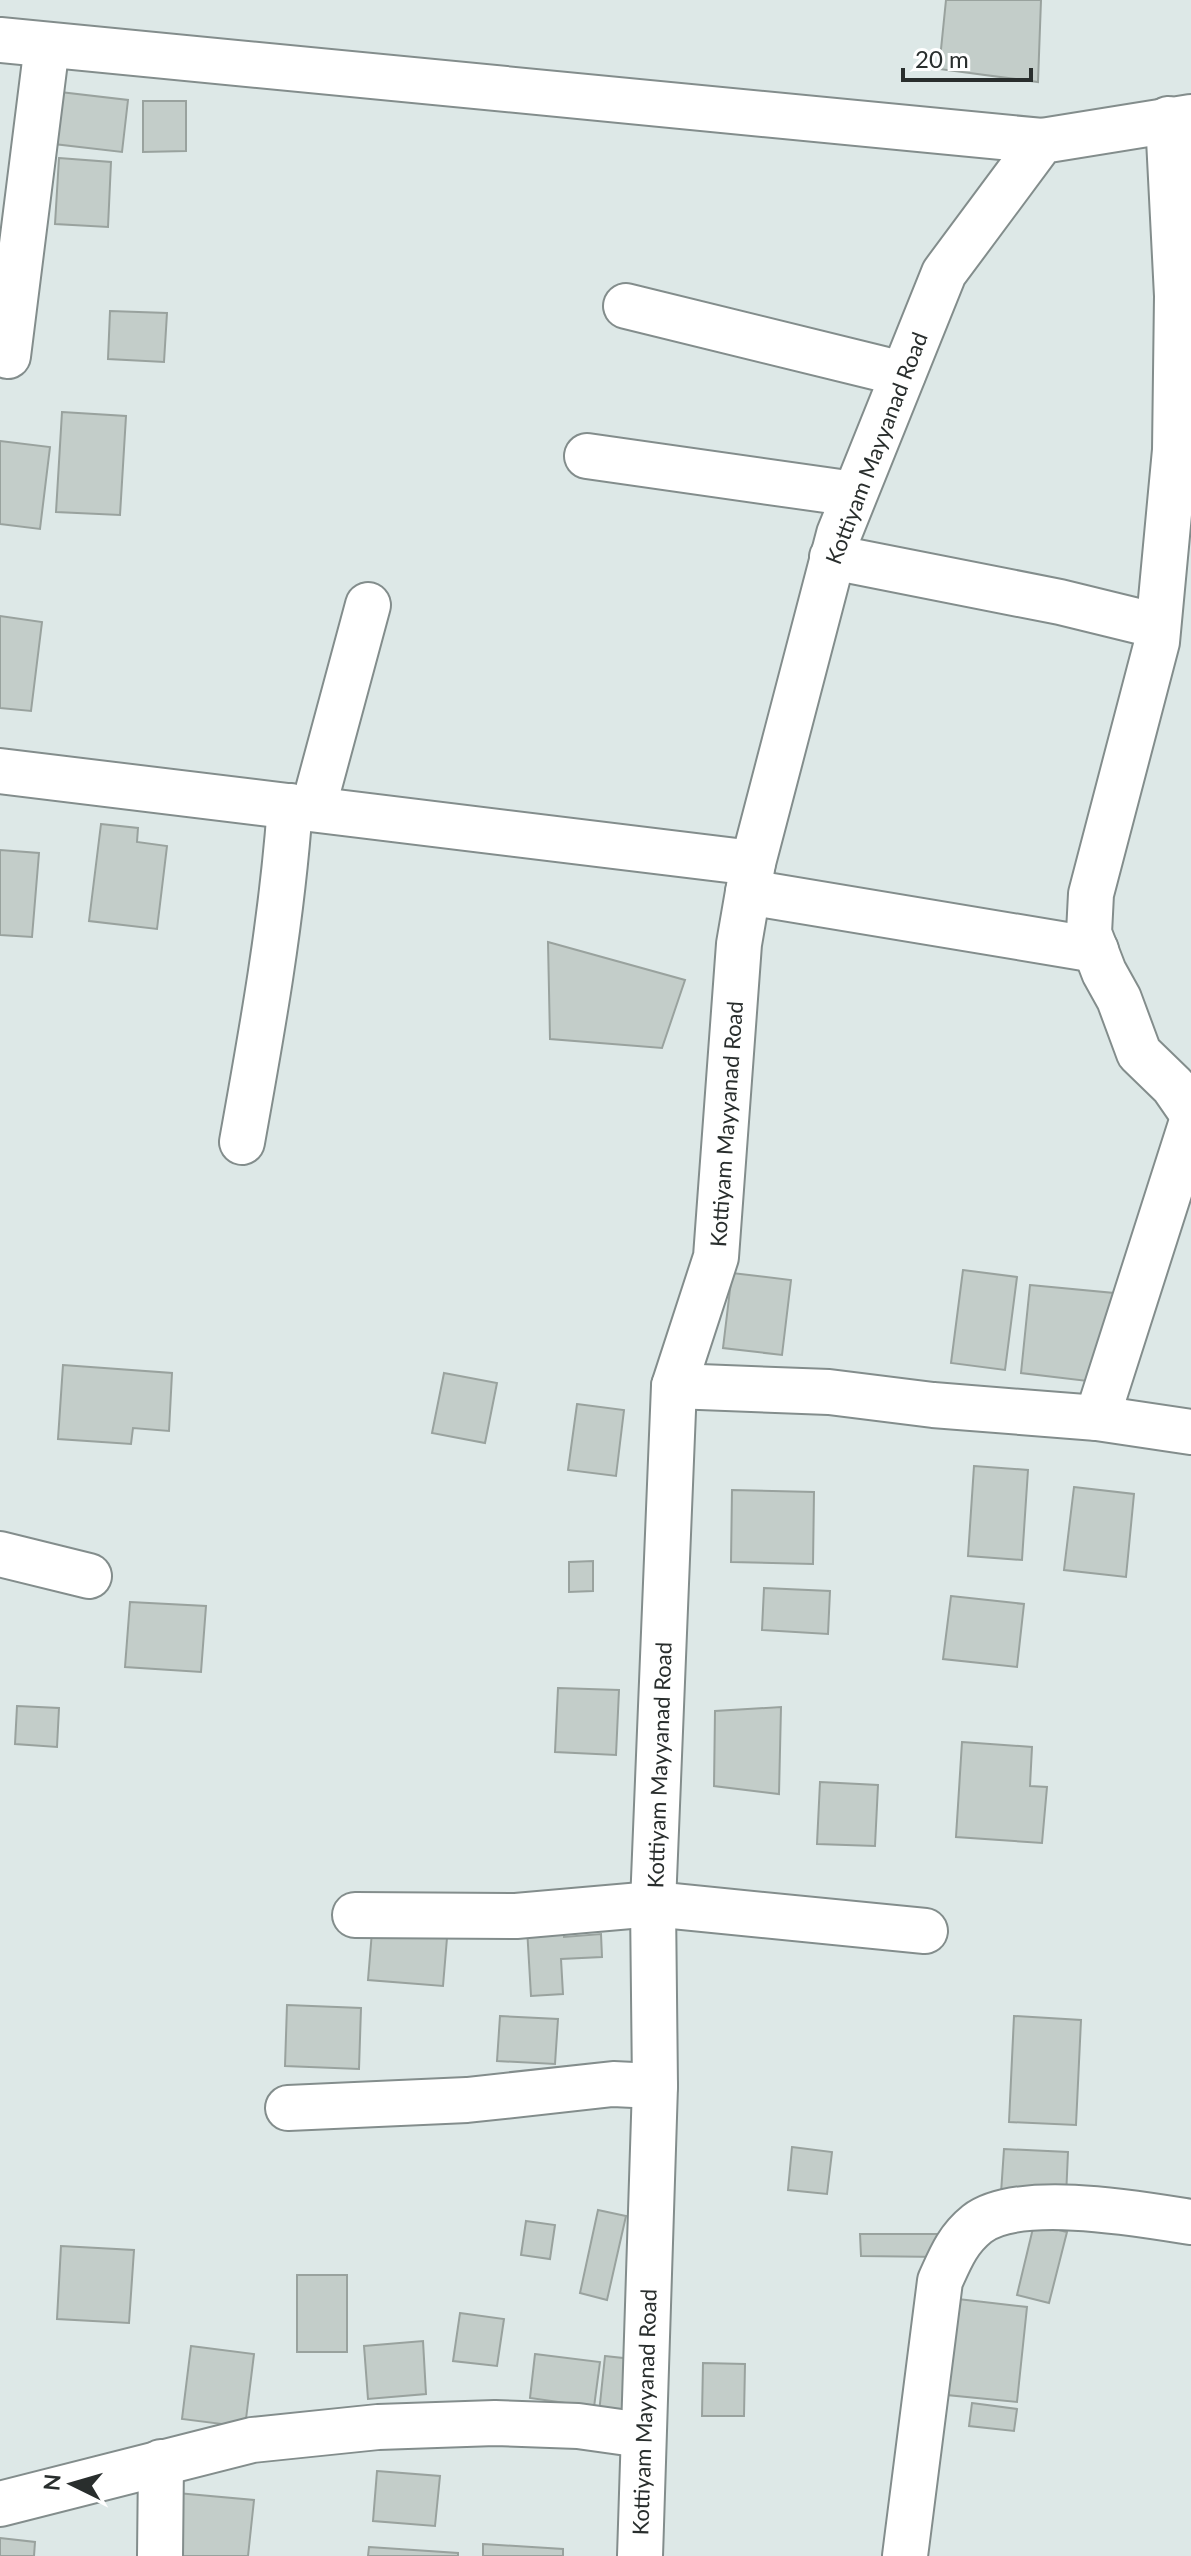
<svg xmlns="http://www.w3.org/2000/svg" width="1191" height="2556" viewBox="0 0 1191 2556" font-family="Lato,sans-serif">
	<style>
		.building { fill: #c3cdc9; stroke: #99a29e; stroke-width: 2 }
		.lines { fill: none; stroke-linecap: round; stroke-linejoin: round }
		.minor-casing { stroke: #838d8c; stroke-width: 48 }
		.tertiary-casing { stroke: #838d8c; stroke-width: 48 }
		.minor { stroke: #fff; stroke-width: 44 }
		.tertiary { stroke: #fff; stroke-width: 44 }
		.labels { text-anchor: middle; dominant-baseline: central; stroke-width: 6; stroke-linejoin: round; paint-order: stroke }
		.street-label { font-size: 22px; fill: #292e2d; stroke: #fff }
	</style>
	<rect width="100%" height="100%" fill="#dde8e7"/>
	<g class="building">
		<path d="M946,0H1041L1038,82L939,69Z"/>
		<path d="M43,90L128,100L122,152L37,142Z"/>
		<path d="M143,101H186V151L143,152Z"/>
		<path d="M59,158L111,162L108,227L55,224Z"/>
		<path d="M110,311L167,313L164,362L108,359Z"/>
		<path d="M62,412L126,416L120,515L56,512Z"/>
		<path d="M0,441L50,447L40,529L0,524Z"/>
		<path d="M0,616L42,622L31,711L0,708Z"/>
		<path d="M101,824L138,828L137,842L167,846L157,929L89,921Z"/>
		<path d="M0,850L39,853L32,937L0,935Z"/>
		<path d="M548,942L685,980L662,1048L550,1039Z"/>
		<path d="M963,1270L1017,1277L1005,1370L951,1363Z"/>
		<path d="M732,1273L791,1280L782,1355L723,1348Z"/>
		<path d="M1030,1285L1114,1293L1104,1383L1021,1373Z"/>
		<path d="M63,1365L172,1373L169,1431L133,1428L131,1444L58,1439Z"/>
		<path d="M444,1373L497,1383L485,1443L432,1433Z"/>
		<path d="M577,1404L624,1410L616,1476L568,1470Z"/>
		<path d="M974,1466L1028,1470L1022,1560L968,1556Z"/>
		<path d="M1074,1487L1134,1494L1126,1577L1064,1570Z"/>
		<path d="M732,1490L814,1492L813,1564L731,1562Z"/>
		<path d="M593,1561V1591L569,1592V1562Z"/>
		<path d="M764,1588L830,1591L828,1634L762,1630Z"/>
		<path d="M951,1596L1024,1604L1017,1667L943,1659Z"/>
		<path d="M130,1602L206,1606L201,1672L125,1667Z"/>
		<path d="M558,1688L619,1690L616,1755L555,1752Z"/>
		<path d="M17,1706L59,1708L57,1747L15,1744Z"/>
		<path d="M781,1707L779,1794L714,1786L715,1711Z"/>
		<path d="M962,1742L1032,1747L1030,1786L1047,1787L1042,1843L956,1837Z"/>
		<path d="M820,1782L878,1785L875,1846L817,1844Z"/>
		<path d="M375,1895L450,1902L443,1986L368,1980Z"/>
		<path d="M564,1926V1937L601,1934L602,1957L561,1959L563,1994L531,1996L527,1928Z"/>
		<path d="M287,2005L361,2008L359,2069L285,2066Z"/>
		<path d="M500,2016L558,2019L555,2064L497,2061Z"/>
		<path d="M1014,2016L1081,2020L1076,2125L1009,2122Z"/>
		<path d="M792,2147L832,2152L827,2194L788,2190Z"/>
		<path d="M1004,2149L1068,2152L1066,2197L1001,2193Z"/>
		<path d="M598,2210L626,2216L607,2300L580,2293Z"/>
		<path d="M526,2221L555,2225L550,2259L521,2255Z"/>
		<path d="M1034,2224L1067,2232L1049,2303L1017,2295Z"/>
		<path d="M860,2234H940V2257L861,2256Z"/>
		<path d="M61,2246L134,2250L129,2323L57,2319Z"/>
		<rect x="297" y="2275" width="50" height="77"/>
		<path d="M958,2299L1027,2307L1017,2402L947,2395Z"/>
		<path d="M460,2313L504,2319L497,2366L453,2361Z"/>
		<path d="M423,2341L426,2394L368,2399L364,2346Z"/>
		<path d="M191,2346L254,2354L245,2427L182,2419Z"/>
		<path d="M535,2354L600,2362L594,2407L530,2398Z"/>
		<path d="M605,2356L632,2359L625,2416L599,2413Z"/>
		<path d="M703,2363L745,2364L744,2416H702Z"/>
		<path d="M972,2403L1017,2409L1014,2431L969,2426Z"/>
		<path d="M377,2471L440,2476L435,2526L373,2521Z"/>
		<path d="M177,2493L254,2500L248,2556H171Z"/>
		<path d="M0,2538L35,2542L34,2556H0Z"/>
		<path d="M483,2544L563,2549V2556H483Z"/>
		<path d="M369,2547L458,2553V2556H368Z"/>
	</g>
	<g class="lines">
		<defs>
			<g id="minor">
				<path d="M0,40L1042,141"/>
				<path d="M1168,119L1177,296L1175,450L1157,642L1091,894L1089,933L1104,972L1119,999L1139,1053L1173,1086L1191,1112"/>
				<path d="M626,306L903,374"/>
				<path d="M8,356L47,45"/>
				<path d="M587,456L854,494"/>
				<path d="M832,557L1060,602L1158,626"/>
				<path d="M0,771L753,863"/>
				<path d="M313,809L368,605"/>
				<path d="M748,892L1096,950"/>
				<path d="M242,1142C262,1031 282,920 290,806"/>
				<path d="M674,1386L829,1392L933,1405L1097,1418L1191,1432"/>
				<path d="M1097,1418L1191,1124"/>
				<path d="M0,1554L89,1576"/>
				<path d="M355,1915L516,1916L653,1904L925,1931"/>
				<path d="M288,2108L467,2100L613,2084L655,2086"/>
				<path d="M0,2504L252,2440L378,2427L495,2423L578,2426L642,2435"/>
				<path d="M160,2556L161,2462"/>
				<path d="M905,2556L940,2281C950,2259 957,2240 977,2224C1018,2192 1141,2214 1191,2222"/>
			</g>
			<path id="tertiary" d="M640,2556L655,2086L653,1904L674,1386L716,1257L739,944L753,863L839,534L944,273L1042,141L1191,117"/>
		</defs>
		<use href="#minor" class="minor-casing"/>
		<use href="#tertiary" class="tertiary-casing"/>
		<use href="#minor" class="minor"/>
		<use href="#tertiary" class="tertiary"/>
	</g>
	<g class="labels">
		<g class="street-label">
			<text transform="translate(876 448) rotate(-69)">Kottiyam Mayyanad Road</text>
			<text transform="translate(726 1124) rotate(-86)">Kottiyam Mayyanad Road</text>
			<text transform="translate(659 1765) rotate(-88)">Kottiyam Mayyanad Road</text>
			<text transform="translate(644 2412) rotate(-88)">Kottiyam Mayyanad Road</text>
		</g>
	</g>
	<g transform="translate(72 2484) rotate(275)" stroke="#ffffff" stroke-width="6" paint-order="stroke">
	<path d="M0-6L14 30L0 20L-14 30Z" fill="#292e2d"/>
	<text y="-12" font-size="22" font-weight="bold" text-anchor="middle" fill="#292e2d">N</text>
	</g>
	<path d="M903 68v12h128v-12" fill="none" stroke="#292e2d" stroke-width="4"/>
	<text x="915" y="68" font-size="24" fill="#292e2d" stroke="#ffffff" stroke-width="6" paint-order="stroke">20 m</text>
</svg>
